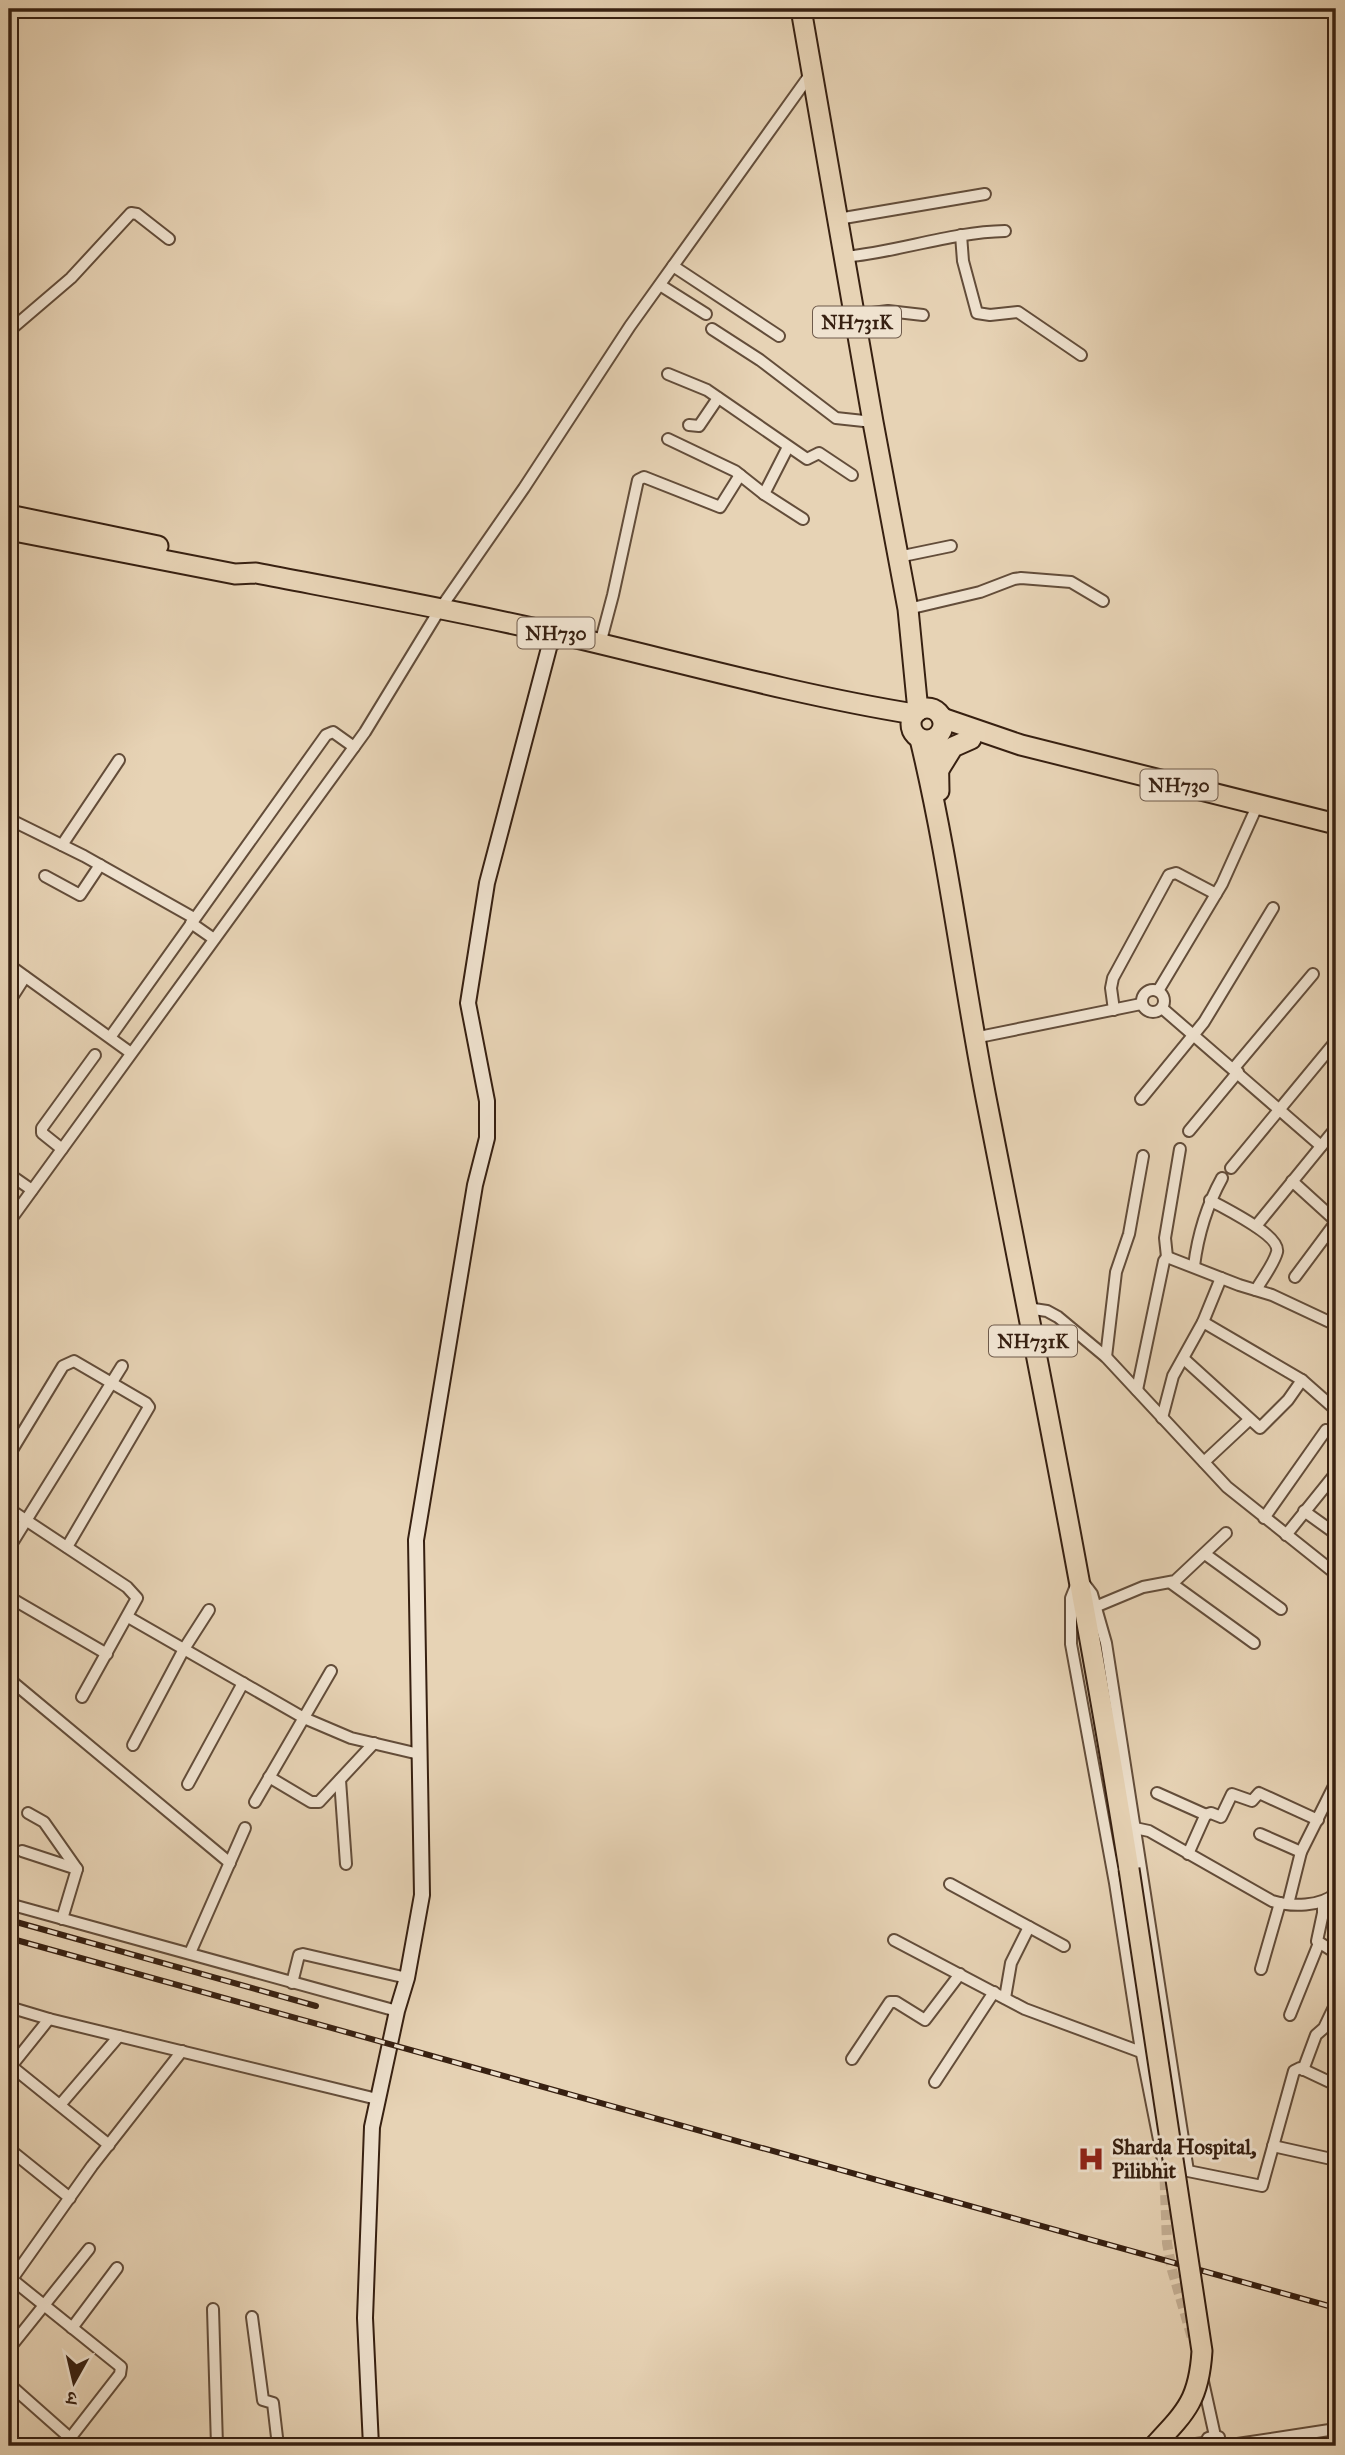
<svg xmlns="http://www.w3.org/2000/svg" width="1345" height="2455" viewBox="0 0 1345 2455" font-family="'IM FELL Great Primer','Noto Serif Devanagari',serif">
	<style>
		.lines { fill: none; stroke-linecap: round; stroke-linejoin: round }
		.street-tunnel { stroke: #c4af94; stroke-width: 10; stroke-dasharray: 10 5; stroke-linecap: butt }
		.street-casing { stroke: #634d3a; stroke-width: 14 }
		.secondary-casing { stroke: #372011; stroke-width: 18 }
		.highway-casing { stroke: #372011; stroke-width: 23 }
		.street { stroke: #efe2cf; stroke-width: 10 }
		.secondary { stroke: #efe2cf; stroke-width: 14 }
		.highway { stroke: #e7d3b5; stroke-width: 19 }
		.rail-casing { stroke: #372011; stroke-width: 6 }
		.rail { stroke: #efe2cf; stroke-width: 3.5; stroke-dasharray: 10; stroke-linecap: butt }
		.highway-bridge-casing { stroke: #372011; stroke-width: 23; stroke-linecap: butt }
		.highway-bridge { stroke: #e7d3b5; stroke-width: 19 }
		.labels { text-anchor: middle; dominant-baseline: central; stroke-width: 6; stroke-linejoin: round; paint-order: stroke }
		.shield { fill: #efe2cf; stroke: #6e5a4a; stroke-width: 2 }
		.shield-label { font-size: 19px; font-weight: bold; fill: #372011 }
		.poi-label { font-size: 21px; font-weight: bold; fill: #372011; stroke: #efe2cf; text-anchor: start }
	</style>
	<rect width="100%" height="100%" fill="#e7d3b5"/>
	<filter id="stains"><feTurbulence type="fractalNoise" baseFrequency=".00286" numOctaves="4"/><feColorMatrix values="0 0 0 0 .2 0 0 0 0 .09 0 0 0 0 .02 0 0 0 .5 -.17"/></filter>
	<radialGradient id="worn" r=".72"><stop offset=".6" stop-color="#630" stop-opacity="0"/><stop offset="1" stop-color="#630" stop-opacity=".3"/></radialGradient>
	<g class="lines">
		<path class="street-tunnel" d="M1164,2165L1167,2243L1172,2270L1192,2338"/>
		<defs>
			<g id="street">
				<path d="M838,219L985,194"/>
				<path d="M961,235L963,261L977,313L990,315L1018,312L1081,355"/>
				<path d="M844,257C898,252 951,232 1005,231"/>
				<path d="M673,266L779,336"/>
				<path d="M660,285L706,314"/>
				<path d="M856,315L888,311L923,315"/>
				<path d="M712,329L760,360L836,418L873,422"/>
				<path d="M9,331L71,278L131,213L137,214L169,239"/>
				<path d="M668,374L707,390L807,459L819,453L852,475"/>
				<path d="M689,425L699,426L718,398"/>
				<path d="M668,439L735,471L764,494L803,519"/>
				<path d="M764,494L788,447"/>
				<path d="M898,557L951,546"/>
				<path d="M908,609L980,592L1014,579L1021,578L1071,582L1103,601"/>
				<path d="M600,644L613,595L638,480L644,477L720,507L740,475"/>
				<path d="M9,819L84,856L194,918"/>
				<path d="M62,845L119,760"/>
				<path d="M45,876L80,895L100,865"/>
				<path d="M191,923L214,939"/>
				<path d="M9,965L131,1053"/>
				<circle cx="1153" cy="1001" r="11"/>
				<path d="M1158,991L1222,884L1258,804"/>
				<path d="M9,1002L25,977"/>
				<path d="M1162,1008L1321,1146"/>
				<path d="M1114,1010L1111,988L1113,978L1169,875L1176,873L1216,894"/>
				<path d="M111,1036L326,735L333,732L354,747"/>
				<path d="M974,1038L1141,1004"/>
				<path d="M1234,1068L1313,974"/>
				<path d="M1141,1099L1204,1022L1273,908"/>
				<path d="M1189,1131L1238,1072"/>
				<path d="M62,1149L42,1133V1128L95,1055"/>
				<path d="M1231,1168L1336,1041"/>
				<path d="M9,1174L32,1190"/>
				<path d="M1292,1181L1336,1221"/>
				<path d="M1210,1200C1223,1208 1281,1235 1277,1252C1274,1264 1262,1279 1256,1290"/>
				<path d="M9,1222L365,732L440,609L524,488L630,326L812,72"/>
				<path d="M1256,1226L1336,1128"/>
				<path d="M1167,1257L1165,1238L1180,1149"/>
				<path d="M1194,1266C1198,1234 1206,1207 1222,1178"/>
				<path d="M1295,1277L1336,1222"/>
				<path d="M1027,1308L1047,1311L1058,1317L1106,1357L1227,1487L1336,1574"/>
				<path d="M1203,1322L1302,1380L1336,1410"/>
				<path d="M1106,1357L1116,1272L1129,1234L1143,1156"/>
				<path d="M1184,1359L1260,1428L1288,1400L1302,1380"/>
				<path d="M1137,1390L1164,1261L1167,1257L1239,1285L1272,1295L1336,1325"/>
				<path d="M1162,1418L1173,1376L1203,1322L1221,1278"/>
				<path d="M9,1455L63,1366L74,1361L146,1403L149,1407L67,1547"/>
				<path d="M1204,1462L1249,1420"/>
				<path d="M9,1509L127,1587L137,1598L82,1697"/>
				<path d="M1304,1511L1336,1534"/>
				<path d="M1264,1518L1326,1430"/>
				<path d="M1286,1535L1336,1473"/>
				<path d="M9,1548L122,1366"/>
				<path d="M1205,1554L1281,1609"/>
				<path d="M1083,1582L1092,1594L1106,1643L1188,2171L1262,2186L1294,2071L1300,2068L1336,2085"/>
				<path d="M1077,1583L1071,1598V1644L1115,1883L1140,2044L1164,2165"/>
				<path d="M1171,1583L1254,1643"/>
				<path d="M9,1597L107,1654"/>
				<path d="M1095,1607L1143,1587L1175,1581L1226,1533"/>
				<path d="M128,1617L304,1718L351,1738L419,1754"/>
				<path d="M9,1679L230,1863"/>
				<path d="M133,1745L184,1649L209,1610"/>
				<path d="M269,1777L311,1802H319L374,1743"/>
				<path d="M340,1780L346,1864"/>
				<path d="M188,1784L243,1683"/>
				<path d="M1157,1793L1204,1814L1205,1816L1188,1854"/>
				<path d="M255,1802L331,1671"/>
				<path d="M28,1813L44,1822L77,1869L62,1919"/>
				<path d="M1205,1815L1211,1813L1221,1817L1232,1794L1252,1801L1259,1793L1318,1820"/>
				<path d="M1135,1828L1149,1831L1272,1901C1291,1907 1321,1907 1336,1893"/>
				<path d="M1260,1834L1301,1852"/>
				<path d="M22,1851L77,1869"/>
				<path d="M950,1884L1064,1946"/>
				<path d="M1323,1902V1913L1317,1941L1336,1953"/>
				<path d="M9,1904L397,2011"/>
				<path d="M1288,1904L1301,1852L1336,1782"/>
				<path d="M894,1940L1025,2009L1141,2052"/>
				<path d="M190,1953L245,1828"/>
				<path d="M1261,1969L1280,1903"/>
				<path d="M292,1983L299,1955L303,1954L407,1978"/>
				<path d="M1005,1998L1011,1963L1029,1927"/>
				<path d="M9,2007L49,2019L377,2099"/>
				<path d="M1290,2015L1319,1943"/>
				<path d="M852,2059L890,2002H896L925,2020L960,1974"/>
				<path d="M11,2066L109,2145"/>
				<path d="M9,2069L49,2019"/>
				<path d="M1303,2070L1316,2035L1324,2028L1336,2003"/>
				<path d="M935,2082L994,1992"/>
				<path d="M60,2105L119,2036"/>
				<path d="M1273,2146L1336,2160"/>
				<path d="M9,2149L70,2198"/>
				<path d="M9,2277L121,2367L120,2374L64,2446"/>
				<path d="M12,2279L92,2166L182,2051"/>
				<path d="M213,2309L217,2446"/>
				<path d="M252,2317L263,2400L273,2403L278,2446"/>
				<path d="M72,2328L117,2268"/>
				<path d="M9,2349L89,2249"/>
				<path d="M1202,2377L1215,2436"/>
				<path d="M9,2384L70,2438"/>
				<path d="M1177,2446L1205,2443"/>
				<path d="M1204,2446L1208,2438L1215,2436L1219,2437"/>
				<path d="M1224,2446L1336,2429"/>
			</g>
			<path id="secondary" d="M371,2446L365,2318L372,2127L397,2011L407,1978L422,1895L416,1540L475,1185L487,1138V1101L468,1003L487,883L550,644L565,635"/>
			<g id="highway">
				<path d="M801,9L873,422L908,609L918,711"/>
				<path d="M9,515L158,546"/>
				<path d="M9,530L235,574L256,573C360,593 465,612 568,636C683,663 797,695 914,714"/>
				<circle cx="927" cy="724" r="16"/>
				<path d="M942,718L1021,745L1336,824"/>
				<path d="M938,736L939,791"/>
				<path d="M920,739C949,859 963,981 987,1103C1037,1358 1088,1612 1129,1869"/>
				<path d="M940,768L953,747L971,739"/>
			</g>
		</defs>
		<use href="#street" class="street-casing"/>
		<use href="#secondary" class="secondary-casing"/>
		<use href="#highway" class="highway-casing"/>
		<use href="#street" class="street"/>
		<use href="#secondary" class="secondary"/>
		<use href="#highway" class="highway"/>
		<defs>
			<g id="rail">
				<path d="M9,1920L316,2006"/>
				<path d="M9,1938L1336,2308"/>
			</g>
		</defs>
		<use href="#rail" class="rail-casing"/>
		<use href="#rail" class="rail"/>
		<defs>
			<path id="highway-bridge" d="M1129,1869L1202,2351C1199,2400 1186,2412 1154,2446"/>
		</defs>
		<use href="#highway-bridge" class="highway-bridge-casing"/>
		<use href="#highway-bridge" class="highway-bridge"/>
	</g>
	<defs>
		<symbol id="hospital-bare" viewBox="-9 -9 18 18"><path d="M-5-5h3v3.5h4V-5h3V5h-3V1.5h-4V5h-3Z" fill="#8f2418" stroke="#efe2cf" stroke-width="2.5" paint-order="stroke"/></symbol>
	</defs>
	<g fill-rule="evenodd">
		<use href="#hospital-bare" x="1072" y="2140" width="38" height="38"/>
	</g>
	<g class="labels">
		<g class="shield">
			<rect x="813" y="306.5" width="88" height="31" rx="5"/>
			<rect x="517.5" y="617.5" width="77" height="31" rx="5"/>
			<rect x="1140.5" y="769.5" width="77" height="31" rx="5"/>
			<rect x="989" y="1325.5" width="88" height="31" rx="5"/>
		</g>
		<g class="shield-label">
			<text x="857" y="322">NH731K</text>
			<text x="556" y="633">NH730</text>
			<text x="1179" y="785">NH730</text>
			<text x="1033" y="1341">NH731K</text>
		</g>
		<g class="poi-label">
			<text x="1112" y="2147">Sharda Hospital,<tspan x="1112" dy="24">Pilibhit</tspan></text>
		</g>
	</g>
	<rect width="1345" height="2455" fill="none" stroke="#e7d3b5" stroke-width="35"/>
	<rect x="10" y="10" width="1324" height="2434" fill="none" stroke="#372011" stroke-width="3.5"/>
	<rect x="18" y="18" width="1310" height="2420" fill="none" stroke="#372011" stroke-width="2"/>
	<g transform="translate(74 2382) rotate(188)" stroke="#efe2cf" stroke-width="5" paint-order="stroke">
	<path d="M0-5L12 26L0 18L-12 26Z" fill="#372011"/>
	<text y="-10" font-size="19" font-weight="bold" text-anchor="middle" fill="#372011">उ</text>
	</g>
	<rect width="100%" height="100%" filter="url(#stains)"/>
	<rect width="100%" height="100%" fill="url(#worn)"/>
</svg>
